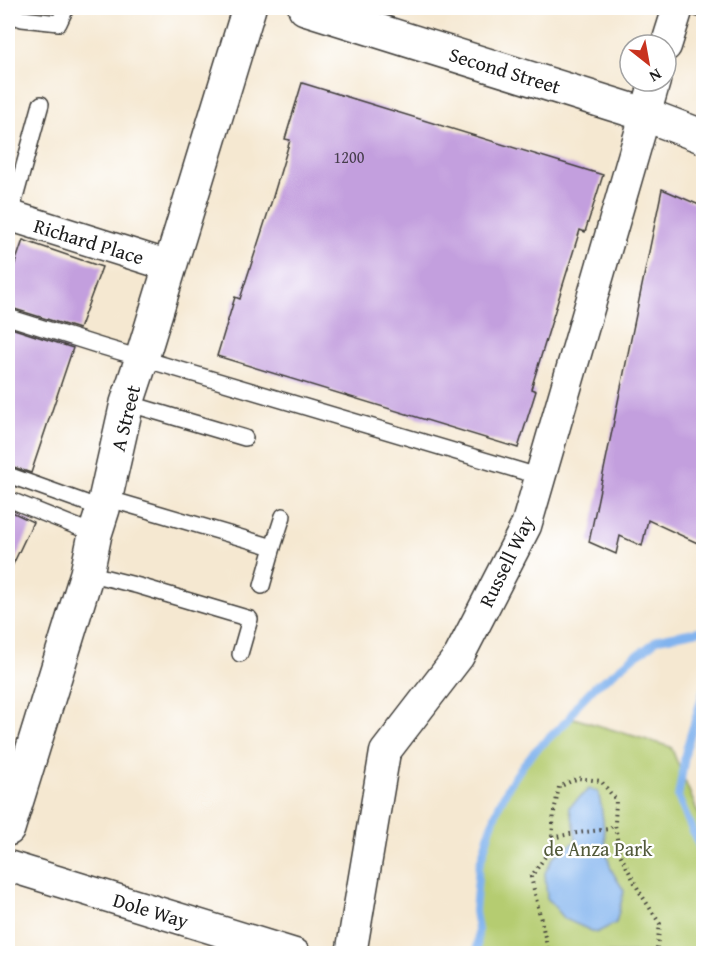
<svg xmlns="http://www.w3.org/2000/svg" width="711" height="961" viewBox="0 0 711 961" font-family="'Gentium Book Plus',serif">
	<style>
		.green { fill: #b5cc71; stroke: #687446; stroke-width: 1.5 }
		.water { fill: #81b3ee; stroke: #4e6885; stroke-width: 1.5 }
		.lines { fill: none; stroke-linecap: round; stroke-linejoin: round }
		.stream { stroke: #81b3ee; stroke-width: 8 }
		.building { fill: #c39fde }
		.service-casing { stroke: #3d3b37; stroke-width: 18 }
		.minor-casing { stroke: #3d3b37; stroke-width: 33 }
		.tertiary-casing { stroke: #3d3b37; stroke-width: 36 }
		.secondary-casing { stroke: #3d3b37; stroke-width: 36 }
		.path { stroke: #3d3b37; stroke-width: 4; stroke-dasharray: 1.5 4.5; stroke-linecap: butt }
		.service { stroke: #fff; stroke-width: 15 }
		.minor { stroke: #fff; stroke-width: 30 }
		.tertiary { stroke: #fff; stroke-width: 33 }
		.secondary { stroke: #fff; stroke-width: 33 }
		.labels { text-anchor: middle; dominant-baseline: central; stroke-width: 4.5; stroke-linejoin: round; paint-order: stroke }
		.number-label { font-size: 16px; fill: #463d4c }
		.street-label { font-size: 20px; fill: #1c1c1c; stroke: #fff }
		.park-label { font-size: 20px; fill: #525a3a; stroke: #fff }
	</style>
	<rect width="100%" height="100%" fill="#fff"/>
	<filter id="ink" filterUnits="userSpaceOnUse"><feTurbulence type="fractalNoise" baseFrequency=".0167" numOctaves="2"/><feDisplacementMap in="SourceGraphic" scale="12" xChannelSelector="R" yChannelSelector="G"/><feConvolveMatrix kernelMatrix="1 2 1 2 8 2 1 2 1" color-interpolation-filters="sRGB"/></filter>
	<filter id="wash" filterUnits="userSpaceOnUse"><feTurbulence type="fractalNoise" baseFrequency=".008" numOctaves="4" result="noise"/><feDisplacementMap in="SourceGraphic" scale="24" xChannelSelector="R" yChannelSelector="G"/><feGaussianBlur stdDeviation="1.35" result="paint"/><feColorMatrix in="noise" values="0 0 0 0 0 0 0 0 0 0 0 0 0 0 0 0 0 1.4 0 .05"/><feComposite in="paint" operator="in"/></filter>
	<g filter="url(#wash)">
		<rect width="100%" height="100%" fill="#f5e8d1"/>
		<path class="green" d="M570,717L671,747L703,825V953H477L478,930L473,910L479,866L490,830L509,786L534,752Z"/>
		<path class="water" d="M589,789L598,792C605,817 603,842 610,866C613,875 620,883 624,891L616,923L596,933L565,919L547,898L545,873L554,856L576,841L574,824L569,807Z"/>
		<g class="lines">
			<g class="stream">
				<path d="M704,690L686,750L678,797L699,846L704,851"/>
				<path d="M477,954L478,930L475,911L479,867L490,830L500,803L509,786L523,765L534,752L568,720L577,705L596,685L609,677L633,657L646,649L658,639L704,630"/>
			</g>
		</g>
		<g id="blocks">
			<g class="building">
				<path d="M302,83L603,175L585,232L580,230L557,304L531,389L536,391L518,448L217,356L235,297L240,299L272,200L290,140L285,139Z"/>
				<path d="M662,189L704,207V546L648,520L642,546L620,536L616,554L589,542Z"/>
				<path d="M23,240L102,267L79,329L8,307V284Z"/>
				<path d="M8,327L73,348L31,473L8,465Z"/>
				<path d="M8,510L33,522L8,575Z"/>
			</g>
		</g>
	</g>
	<g filter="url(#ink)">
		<use href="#blocks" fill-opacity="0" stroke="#3d3b37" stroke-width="1.5"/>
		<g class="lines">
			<defs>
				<g id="service">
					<path d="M696,8L704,10"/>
					<path d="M8,14L22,19L59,23L66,8"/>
					<path d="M10,216L41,104"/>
					<path d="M8,317L100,346L541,477"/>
					<path d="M127,403L245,438"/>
					<path d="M8,475L103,509"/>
					<path d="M106,498L273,547L262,586"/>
					<path d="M8,499L95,534"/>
					<path d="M273,547L283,516"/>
					<path d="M87,573L139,586L250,619L240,654"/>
				</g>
				<g id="minor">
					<path d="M666,46L678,8"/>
					<path d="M8,215L170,266"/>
					<path d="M8,866L295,954"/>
					<path d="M351,954L385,752L459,656L526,526L655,81"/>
				</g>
				<path id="tertiary" d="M305,8L644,114L704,137"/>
				<path id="secondary" d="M8,829L87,573L95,534L103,509L127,403L142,358L249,8"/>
			</defs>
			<use href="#service" class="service-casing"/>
			<use href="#minor" class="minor-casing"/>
			<use href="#tertiary" class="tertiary-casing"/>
			<use href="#secondary" class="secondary-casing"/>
			<g class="path">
				<path d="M552,838L570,834L609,829L615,824"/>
				<path d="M549,954L531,877L549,851L552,838L554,812L559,787L578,778L601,781L616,800L615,824L619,852L639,891L660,924L656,954"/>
			</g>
			<use href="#service" class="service"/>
			<use href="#minor" class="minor"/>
			<use href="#tertiary" class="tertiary"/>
			<use href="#secondary" class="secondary"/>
		</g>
	</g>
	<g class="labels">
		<g class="number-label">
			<text x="349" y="157">1200</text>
		</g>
		<g class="street-label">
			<text transform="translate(505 70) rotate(17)">Second Street</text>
			<text transform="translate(89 241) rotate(17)">Richard Place</text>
			<text transform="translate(125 418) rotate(-76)">A Street</text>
			<text transform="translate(506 561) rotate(-64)">Russell Way</text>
			<text transform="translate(151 910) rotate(17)">Dole Way</text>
		</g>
		<g class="park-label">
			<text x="598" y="848">de Anza Park</text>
		</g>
	</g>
	<rect width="711" height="961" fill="none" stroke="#fff" stroke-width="30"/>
	<g transform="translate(648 63) rotate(149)"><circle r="28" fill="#ffffff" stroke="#a4a4a4" stroke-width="1.5"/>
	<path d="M0-4.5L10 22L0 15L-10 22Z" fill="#c8321e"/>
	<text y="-9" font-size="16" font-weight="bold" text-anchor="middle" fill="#1c1c1c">N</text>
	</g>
</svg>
